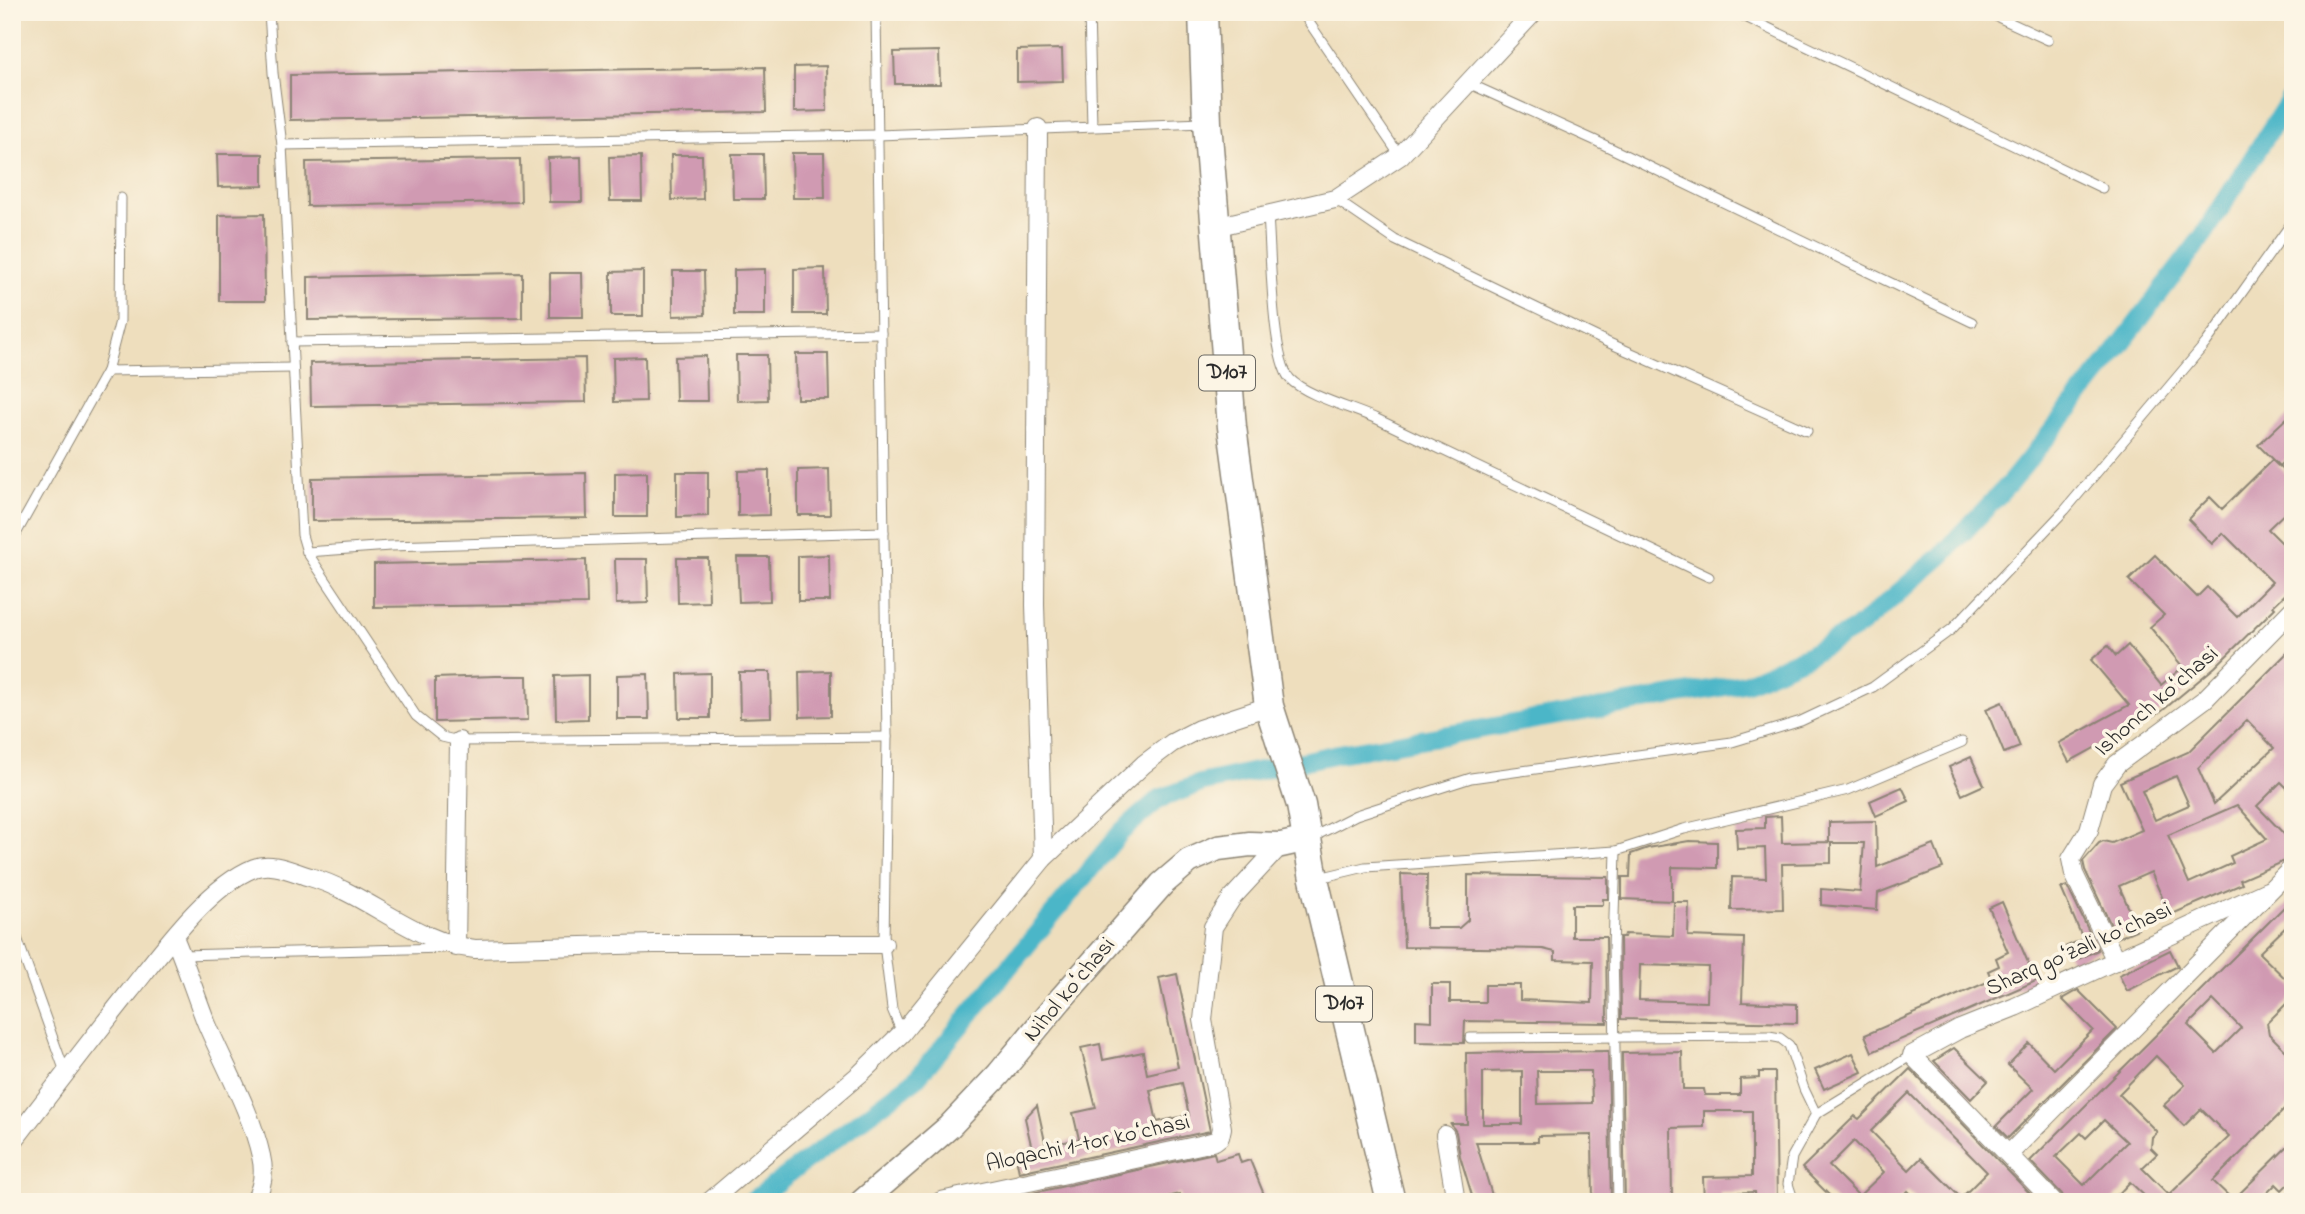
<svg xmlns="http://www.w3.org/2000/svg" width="2305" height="1214" viewBox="0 0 2305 1214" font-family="'Indie Flower',sans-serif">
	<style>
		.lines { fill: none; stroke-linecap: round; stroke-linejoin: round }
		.canal { stroke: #4bb6c8; stroke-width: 19 }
		.building { fill: #d09ab2; fill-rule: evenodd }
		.service-casing { stroke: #8c8474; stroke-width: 11 }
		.minor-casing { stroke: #8c8474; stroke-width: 20 }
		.secondary-casing { stroke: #8c8474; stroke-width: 27 }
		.primary-casing { stroke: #8c8474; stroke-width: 31 }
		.service { stroke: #fff; stroke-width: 9 }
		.minor { stroke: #fff; stroke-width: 18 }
		.secondary { stroke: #fff; stroke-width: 24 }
		.primary { stroke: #fff; stroke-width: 28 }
		.labels { text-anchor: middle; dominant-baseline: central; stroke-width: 7; stroke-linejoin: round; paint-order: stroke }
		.shield { fill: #fcf5e5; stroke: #6a6863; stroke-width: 2 }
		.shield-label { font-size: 21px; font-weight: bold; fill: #2b2b2b }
		.street-label { font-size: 23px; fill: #2b2b2b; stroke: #fcf5e5 }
	</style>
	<rect width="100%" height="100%" fill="#fcf5e5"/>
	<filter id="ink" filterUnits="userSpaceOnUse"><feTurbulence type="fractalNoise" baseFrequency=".0143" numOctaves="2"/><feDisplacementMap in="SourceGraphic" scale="14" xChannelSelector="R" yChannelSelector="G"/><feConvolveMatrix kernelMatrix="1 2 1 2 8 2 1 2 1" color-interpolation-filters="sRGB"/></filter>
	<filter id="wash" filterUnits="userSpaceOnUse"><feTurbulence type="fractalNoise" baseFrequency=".00686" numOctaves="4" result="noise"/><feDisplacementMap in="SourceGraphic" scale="28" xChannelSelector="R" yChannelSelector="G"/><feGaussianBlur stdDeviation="1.57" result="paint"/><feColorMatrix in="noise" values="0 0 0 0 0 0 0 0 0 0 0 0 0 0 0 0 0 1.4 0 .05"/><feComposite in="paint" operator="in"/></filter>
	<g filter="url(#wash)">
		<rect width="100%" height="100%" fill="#eedebd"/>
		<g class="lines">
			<path class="canal" d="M751,1202L916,1079L1121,832L1159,799L1202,783L1336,754L1746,683L1807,656L1860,626L1942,555L2010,483L2106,364L2203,236L2293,94"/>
		</g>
		<g id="blocks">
			<g class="building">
				<path d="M1062,49L1063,81L1017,82V50Z"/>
				<path d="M939,51L940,84H895L894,52Z"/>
				<path d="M826,66L827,111L794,112V67Z"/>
				<path d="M765,67L766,112L290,120V75Z"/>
				<path d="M792,153H824L825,198H793Z"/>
				<path d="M217,154H263V186L218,187Z"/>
				<path d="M732,154H763L764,199H733Z"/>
				<path d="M671,155H702L703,199L672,200Z"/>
				<path d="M641,156L642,201H610L609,157Z"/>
				<path d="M581,157L582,202H549L548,158Z"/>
				<path d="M520,159L521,202L307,206L306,162Z"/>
				<path d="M264,214L265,301H219V215Z"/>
				<path d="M825,268L826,314H794V269Z"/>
				<path d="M765,269V315H734V270Z"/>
				<path d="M643,271V316H611V272Z"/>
				<path d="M673,271H704L705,315L673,316Z"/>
				<path d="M522,273V318L308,320V277Z"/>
				<path d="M550,273H582L583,317H550Z"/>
				<path d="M796,354H828L829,399H797Z"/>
				<path d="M736,355H767L768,400L737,401Z"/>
				<path d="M706,356L707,401H676L675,357Z"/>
				<path d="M645,357L646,401L614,402L613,358Z"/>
				<path d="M585,358L586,402L311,406L310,363Z"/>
				<path d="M2293,412V452L2279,466L2258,445Z"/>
				<path d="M2272,460L2293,480V505L2268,529L2293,554V587L2273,606L2275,608L2215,667L2162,711L2069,762L2059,743L2129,705L2091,660L2108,646L2116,656L2128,645L2161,685L2183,667L2150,627L2164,615L2129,580L2155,555L2197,597L2207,587L2237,617L2272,582L2223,533L2212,544L2188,519L2210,497L2222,509Z"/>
				<path d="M829,469L830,515H798V470Z"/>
				<path d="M769,470V515L738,516V471Z"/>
				<path d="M647,472V517H615V473Z"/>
				<path d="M677,472H708V516L677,517Z"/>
				<path d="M586,473L587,518L312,521V478Z"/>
				<path d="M829,555L830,601H798V556Z"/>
				<path d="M737,557H769L770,601L739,602Z"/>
				<path d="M677,558H708L709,602L678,603Z"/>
				<path d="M615,559H647L648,603L616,604Z"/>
				<path d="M586,560L587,604L374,607V564Z"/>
				<path d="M2293,647V794L2281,782L2257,806L2285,835L2293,828V852L2282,862L2240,880L2242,884L2170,915L2151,872L2119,886L2138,929L2117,938L2085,870L2083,861L2099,843L2103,841L2112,843L2142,830L2120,782L2188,752ZM2247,720L2274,748L2214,804L2198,768ZM2176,776L2189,805L2155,820L2142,791ZM2237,805L2267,839L2230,856L2233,863L2189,883L2168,835Z"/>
				<path d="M831,671V716L800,717L799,672Z"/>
				<path d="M739,672H770L771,717L740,718Z"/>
				<path d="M710,673V718H679L678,674Z"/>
				<path d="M648,674L649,719H617V675Z"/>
				<path d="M588,675V719L556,720L555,676Z"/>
				<path d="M496,676H527L528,720L435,722V678Z"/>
				<path d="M2002,702L2020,747L2004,753L1986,709Z"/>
				<path d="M1971,757L1984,785L1962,795L1949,767Z"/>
				<path d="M1902,787L1909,801L1876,816L1870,801Z"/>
				<path d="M1781,816L1782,843L1829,842V822L1876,821L1877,867L1934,845L1943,868L1878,893L1877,910L1821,905V889L1860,892L1864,843H1831V863L1782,864L1783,909L1731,910L1732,877L1766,878L1765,848L1737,849L1736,829L1765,828V817Z"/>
				<path d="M1689,841L1717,842V868L1672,867V901L1622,899V877H1630L1631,854L1648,848Z"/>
				<path d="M1401,874L1427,875L1426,928H1459L1468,920V875L1608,877V899H1603V905H1572V937H1606L1607,1023L1465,1021L1464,1043L1416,1042V1020L1432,1021V984H1450V1002H1485V985H1520V1000L1592,1003L1593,961L1555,960V952L1543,949L1404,947Z"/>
				<path d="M2067,886L2098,950L2072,962L2065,947L2083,939L2061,888Z"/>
				<path d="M2293,898V920L2259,953L2293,986V997L2267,1023L2269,1034L2293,1058V1101L2213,1181L2233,1200L2293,1141V1179L2282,1190L2276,1184L2258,1202H2151L2130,1182L2111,1202H2065L2062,1194L2030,1161ZM2213,1000L2241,1028L2216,1053L2188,1025ZM2156,1056L2185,1085L2164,1105L2184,1126L2201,1109L2229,1137L2169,1195L2142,1168L2157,1154L2151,1148L2152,1137L2157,1132L2119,1094ZM2104,1120L2127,1142L2084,1185L2056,1157L2081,1133L2086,1138Z"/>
				<path d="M1674,902H1689L1688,936L1744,938L1742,1002L1797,1004V1023L1621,1019L1620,937H1624L1625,934L1673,936ZM1640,965L1708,967L1707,1002L1639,1000Z"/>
				<path d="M2002,902L2036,981L1872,1052L1865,1035L1992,980L1988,971L1999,966L1996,958L2008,952L1989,908Z"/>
				<path d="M2170,950L2178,966L2127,991L2119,975Z"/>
				<path d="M1177,974L1210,1131L1019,1172L1015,1152L1032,1149L1025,1118L1037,1105L1046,1146L1079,1139L1073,1113L1096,1108L1081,1048L1100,1044L1103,1060L1143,1052L1147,1074L1178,1067L1159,978ZM1182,1083L1189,1115L1157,1122L1150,1090Z"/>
				<path d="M2078,990L2117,1029L2008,1138L1996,1126L2033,1089L2008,1065L2029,1043L2054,1069L2093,1030L2062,999Z"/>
				<path d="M1954,1048L1988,1081L1971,1099L1934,1061Z"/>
				<path d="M1608,1051L1611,1202H1593L1592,1135L1538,1136V1142H1476L1494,1202H1474L1460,1156L1456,1132L1451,1124H1467L1466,1053ZM1522,1071V1124H1483V1072ZM1537,1071H1591L1592,1103L1538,1104Z"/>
				<path d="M1682,1052L1683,1089H1704L1705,1095H1740V1079L1759,1078V1072H1775L1777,1202H1756L1755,1192L1720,1193V1202H1704L1703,1177L1752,1176V1111H1704V1127L1671,1128L1672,1202H1625L1622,1053Z"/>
				<path d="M1853,1053L1862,1072L1824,1089L1815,1070Z"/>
				<path d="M1910,1069L2038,1202H1919L1908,1191L1897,1202H1836L1802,1168L1855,1116L1859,1119ZM1909,1093L1987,1172L1961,1198L1921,1158L1909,1170L1871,1131ZM1854,1141L1884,1172L1859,1196L1829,1166Z"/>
				<path d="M1214,1153L1216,1160L1238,1154L1241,1163L1250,1160L1267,1202H1181L1180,1194L1146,1202H1035L1033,1193Z"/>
			</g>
		</g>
	</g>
	<g filter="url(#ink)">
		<use href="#blocks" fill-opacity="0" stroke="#8c8474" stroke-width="2"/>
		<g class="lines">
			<defs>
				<g id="service">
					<path d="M269,12L273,73L282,145L302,535L307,552L416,716L442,737L459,741L887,737"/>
					<path d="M876,12L887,737L884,944L892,1009L902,1033"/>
					<path d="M1089,12L1092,126"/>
					<path d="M1302,12L1400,156"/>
					<path d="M1735,12L2102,188"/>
					<path d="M1987,12L2048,40"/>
					<path d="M1468,83L1594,140L1972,322"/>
					<path d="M282,145L878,135L1204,123"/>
					<path d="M121,198L120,321L107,371L293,368"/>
					<path d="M1335,199L1395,240L1607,342L1807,431"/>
					<path d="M1268,216C1271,248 1271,358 1290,379C1305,395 1355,409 1377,419C1488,472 1599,524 1709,577"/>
					<path d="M292,342L881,333"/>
					<path d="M12,541L107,371"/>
					<path d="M307,552L390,546L884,532"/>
					<path d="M1311,838L1356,815L1471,778L1732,742L1801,721L1873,687L1952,629L2065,510L2206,343L2293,221"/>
					<path d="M1616,851L1613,949L1618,1202"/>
					<path d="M1319,878L1365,867L1616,851L1684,829L1848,790L1962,742"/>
					<path d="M12,924L65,1072"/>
					<path d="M182,955L444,948"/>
					<path d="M1470,1038L1769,1036L1780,1038L1789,1045L1804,1089L1816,1114"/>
					<path d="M1794,1202L1788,1184L1792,1157L1816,1114L1912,1055"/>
				</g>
				<g id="minor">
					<path d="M1038,128L1035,605L1043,859"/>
					<path d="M1215,227L1335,199L1400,156L1534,12"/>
					<path d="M174,937C186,965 195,994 206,1022C224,1065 251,1111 261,1156C265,1173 263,1187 254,1202"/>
					<path d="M456,947L459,741"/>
					<path d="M2116,961L2074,874L2071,859L2089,830L2102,784L2117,764L2205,699L2293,609"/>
					<path d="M1445,1135L1456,1202"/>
					<path d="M12,1143C51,1092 90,1041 130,991C161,952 207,887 254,868C272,861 293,872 310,877C368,894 415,943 475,949L654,944H884"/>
					<path d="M2009,1154L2293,867"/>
					<path d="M941,1201L1200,1145L1215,1141L1220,1137L1222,1128L1203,1020L1213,927L1232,898L1281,845"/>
					<path d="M709,1202L861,1073L902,1033L1043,859L1144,764L1172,743L1199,729L1269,706"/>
					<path d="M2054,1202L1912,1055L1960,1029L2015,1007L2267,891"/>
				</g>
				<path id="secondary" d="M862,1202L949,1127L999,1074L1060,1000L1162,884L1189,861L1218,848L1250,844L1281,845L1308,839"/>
				<path id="primary" d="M1203,12L1207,123L1232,427L1269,706L1301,805L1314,879L1391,1202"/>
			</defs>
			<use href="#service" class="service-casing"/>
			<use href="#minor" class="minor-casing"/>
			<use href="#secondary" class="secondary-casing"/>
			<use href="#primary" class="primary-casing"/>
			<use href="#service" class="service"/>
			<use href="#minor" class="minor"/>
			<use href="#secondary" class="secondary"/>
			<use href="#primary" class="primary"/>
		</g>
	</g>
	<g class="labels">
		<g class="shield">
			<rect x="1199" y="355.5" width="56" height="35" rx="5"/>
			<rect x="1316" y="986.5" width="56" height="35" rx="5"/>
		</g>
		<g class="shield-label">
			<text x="1227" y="373">D107</text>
			<text x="1344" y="1004">D107</text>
		</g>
		<g class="street-label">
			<text transform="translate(2157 702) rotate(-41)">Ishonch koʻchasi</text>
			<text transform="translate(2079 950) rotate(-24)">Sharq goʻzali koʻchasi</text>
			<text transform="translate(1070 990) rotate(-50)">Nihol koʻchasi</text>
			<text transform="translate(1088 1144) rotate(-12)">Aloqachi 1-tor koʻchasi</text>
		</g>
	</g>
	<rect width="2305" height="1214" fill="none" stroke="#fcf5e5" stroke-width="42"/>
</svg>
